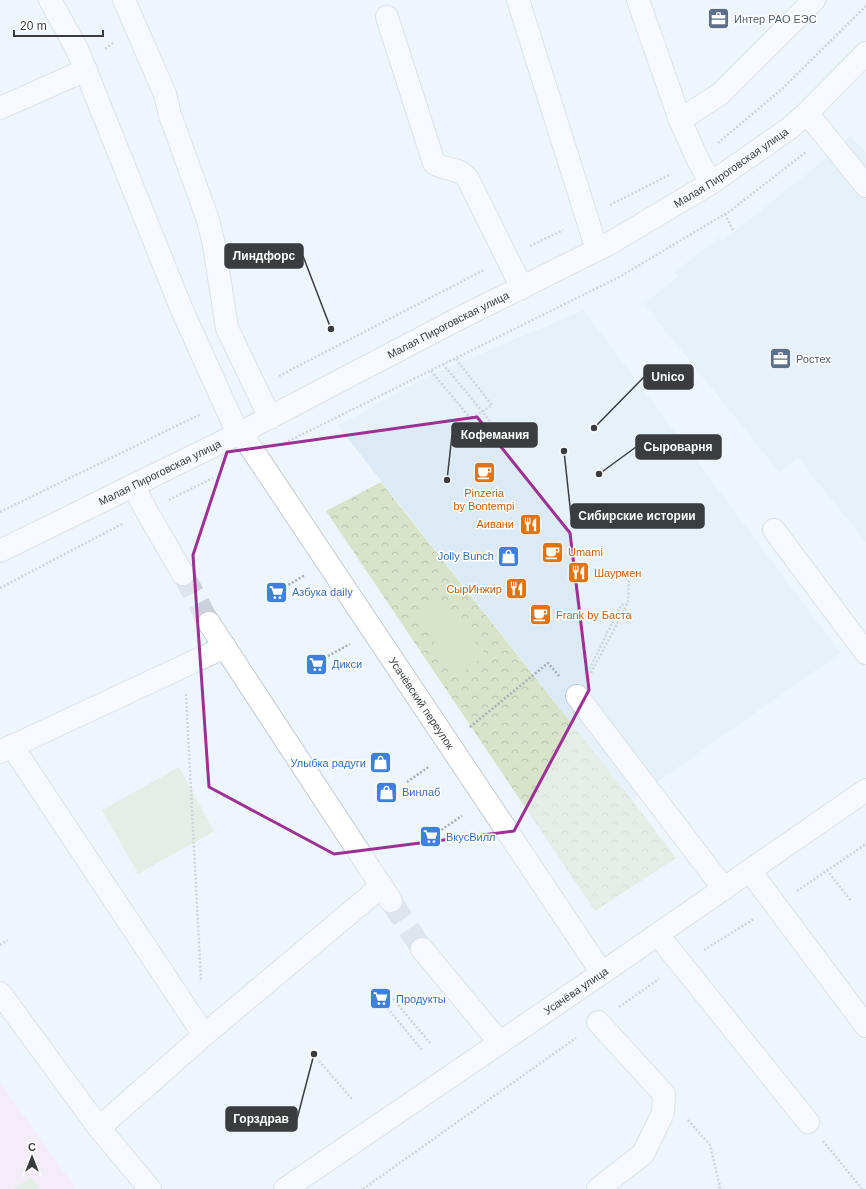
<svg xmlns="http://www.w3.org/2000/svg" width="866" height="1189" viewBox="0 0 866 1189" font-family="Helvetica,sans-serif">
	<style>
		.built { fill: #dceaf6 }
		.education { fill: #fbe3f0 }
		.forest { fill: url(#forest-crowns) }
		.park { fill: #d7e4ca }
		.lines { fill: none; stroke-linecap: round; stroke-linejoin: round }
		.minor-tunnel { stroke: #cad1d7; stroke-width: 22; stroke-dasharray: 22 11; stroke-linecap: butt }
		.minor-casing { stroke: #c4cbd2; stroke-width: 24 }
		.path { stroke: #a8aeb4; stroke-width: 2.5; stroke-dasharray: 2 2; stroke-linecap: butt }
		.minor { stroke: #fff; stroke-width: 22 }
		.marked { fill: none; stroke: #9c3193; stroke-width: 3; stroke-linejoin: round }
		.labels { text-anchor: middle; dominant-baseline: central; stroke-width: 3; stroke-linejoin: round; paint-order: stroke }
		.service-label { font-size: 11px; fill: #4e5e75; stroke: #fff; text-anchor: start }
		.street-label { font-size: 11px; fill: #3a3d40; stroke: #fff }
		.food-label { font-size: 11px; fill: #c56008; stroke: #fff; text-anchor: start }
		.shop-label { font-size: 11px; fill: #366cbe; stroke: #fff; text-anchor: start }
		.leader { fill: none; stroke: #3a3d40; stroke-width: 1.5 }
		.callout-dot { fill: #3a3d40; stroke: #fff; stroke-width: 1.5 }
		.callout { fill: #3a3d40; stroke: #3a3d40; stroke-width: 1.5 }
		.callout-label { font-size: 12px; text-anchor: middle; font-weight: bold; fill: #fff }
	</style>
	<defs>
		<pattern id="forest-crowns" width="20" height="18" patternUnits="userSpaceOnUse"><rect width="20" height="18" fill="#d7e4ca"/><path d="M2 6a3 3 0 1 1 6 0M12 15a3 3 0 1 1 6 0" fill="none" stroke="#b9c4af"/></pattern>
	</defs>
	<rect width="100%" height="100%" fill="#eef6fd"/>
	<g class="built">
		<path d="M850,136L866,153V542L798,458L779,472L644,304L678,277L675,272L719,238L723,241L826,158Z"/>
		<path d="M584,310L840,653L632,800L338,426L426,377Z"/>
	</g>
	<path class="education" d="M0,1082L76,1189H0Z"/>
	<path class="forest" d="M381,482L632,800L676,858L595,911L326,511Z"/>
	<g class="park">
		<path d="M440,599L486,655L456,677L419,618Z"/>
		<path d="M179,767L214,831L138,874L102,810Z"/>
		<path d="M31,1177L40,1189H14Z"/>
	</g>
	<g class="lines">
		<g class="minor-tunnel">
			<path d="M183,574L209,623"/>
			<path d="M391,901L422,949"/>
		</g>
		<defs>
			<g id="minor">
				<path d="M50,0L77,49L182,310L238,434"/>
				<path d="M124,0L165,94L170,115L208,220L214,245L227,328L270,418"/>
				<path d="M518,0L597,250"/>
				<path d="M638,0L680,120"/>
				<path d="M387,17L434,163C446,172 456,165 468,179L522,288"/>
				<path d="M0,108L86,70"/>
				<path d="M807,113L866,186"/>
				<path d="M711,183L698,160L680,120L720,94L814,0"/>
				<path id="s1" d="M241,433L602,973"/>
				<path d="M133,485L147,512L183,574"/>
				<path d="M774,530L866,653"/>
				<path id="s2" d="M0,551L238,434L456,320L607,245L711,183L790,128L807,113L866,53"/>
				<path d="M209,623L391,901"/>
				<path d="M577,696L724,889"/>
				<path d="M12,746L204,1035"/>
				<path d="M0,752L225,647"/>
				<path d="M750,871L866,1026"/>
				<path d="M658,935L808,1122"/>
				<path d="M422,949L500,1043"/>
				<path d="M0,993L99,1128L150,1189"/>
				<path d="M99,1128L204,1035L382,886"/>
				<path id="s3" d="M285,1189L602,973L866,790"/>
				<path d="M598,1189L643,1154L663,1113L664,1094L598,1022"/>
			</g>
		</defs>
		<use href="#minor" class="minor-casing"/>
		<g class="path">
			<path d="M105,49L114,42"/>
			<path d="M718,143L783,88L866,6"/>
			<path d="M610,205L671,174"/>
			<path d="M725,214L734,232"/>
			<path d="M530,246L563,230"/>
			<path d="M443,364L495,427"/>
			<path d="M431,371L471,419L492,405L455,358"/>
			<path d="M279,376L484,270"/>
			<path d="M281,445L621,276L730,211L806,152"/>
			<path d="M169,500L213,478"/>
			<path d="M0,512L201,414"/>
			<path d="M285,587L305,575"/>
			<path d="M0,588L124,523"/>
			<path d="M328,656L350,644"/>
			<path d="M591,673L628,603L629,579L624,575"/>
			<path d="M591,673L590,668L621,605L627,604"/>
			<path d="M186,694L201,981"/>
			<path d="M470,727L548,663L560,677"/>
			<path d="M407,782L430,766"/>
			<path d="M438,832L462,816"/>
			<path d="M827,870L851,901"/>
			<path d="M797,891L866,844"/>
			<path d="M0,945L8,940"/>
			<path d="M704,950L754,919"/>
			<path d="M393,999L431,1044"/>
			<path d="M385,1005L422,1050"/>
			<path d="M619,1007L659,979"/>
			<path d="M319,1061L352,1099"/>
			<path d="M688,1120L710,1145L720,1187L718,1189"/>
			<path d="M823,1141L862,1189"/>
			<path d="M363,1189L576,1038"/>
		</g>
		<use href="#minor" class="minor"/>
	</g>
	<path d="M0 0H866V1189H0ZM477,417L570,533L589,690L514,831L334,854L209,787L193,555L227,452Z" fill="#eef6fd" fill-opacity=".55" fill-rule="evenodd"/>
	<path class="marked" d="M477,417L570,533L589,690L514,831L334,854L209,787L193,555L227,452Z"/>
	<defs>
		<symbol id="office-square" viewBox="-11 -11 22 22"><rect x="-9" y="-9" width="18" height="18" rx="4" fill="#5c6f8a" stroke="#fff"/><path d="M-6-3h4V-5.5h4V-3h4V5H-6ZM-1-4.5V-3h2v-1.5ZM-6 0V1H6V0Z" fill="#fff"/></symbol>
		<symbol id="cafe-square" viewBox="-11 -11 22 22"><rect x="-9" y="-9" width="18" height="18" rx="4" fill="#e8710a" stroke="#fff"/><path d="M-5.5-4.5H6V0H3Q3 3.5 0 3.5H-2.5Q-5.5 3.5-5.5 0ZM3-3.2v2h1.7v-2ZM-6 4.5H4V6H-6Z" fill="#fff"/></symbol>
		<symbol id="restaurant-square" viewBox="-11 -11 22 22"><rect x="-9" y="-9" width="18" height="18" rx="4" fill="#e8710a" stroke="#fff"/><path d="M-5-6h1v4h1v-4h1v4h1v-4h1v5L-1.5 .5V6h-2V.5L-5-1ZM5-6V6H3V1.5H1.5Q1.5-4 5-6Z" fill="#fff"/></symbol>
		<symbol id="shop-square" viewBox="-11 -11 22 22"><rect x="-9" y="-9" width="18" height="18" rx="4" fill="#3f7fe0" stroke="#fff"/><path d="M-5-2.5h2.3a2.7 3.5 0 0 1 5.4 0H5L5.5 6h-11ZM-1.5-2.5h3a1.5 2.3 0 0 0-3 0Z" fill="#fff"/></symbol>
		<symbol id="supermarket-square" viewBox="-11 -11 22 22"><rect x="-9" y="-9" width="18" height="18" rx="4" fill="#3f7fe0" stroke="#fff"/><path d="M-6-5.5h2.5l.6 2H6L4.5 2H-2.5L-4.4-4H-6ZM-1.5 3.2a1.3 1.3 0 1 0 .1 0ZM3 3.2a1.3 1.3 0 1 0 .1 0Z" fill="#fff"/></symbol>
	</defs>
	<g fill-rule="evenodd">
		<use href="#office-square" x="706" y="6" width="25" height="25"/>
		<use href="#office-square" x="768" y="346" width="25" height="25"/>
		<use href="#cafe-square" x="472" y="460" width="25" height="25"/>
		<use href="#restaurant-square" x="518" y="512" width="25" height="25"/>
		<use href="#cafe-square" x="540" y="540" width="25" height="25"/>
		<use href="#shop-square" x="496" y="544" width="25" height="25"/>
		<use href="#restaurant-square" x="566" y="560" width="25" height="25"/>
		<use href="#restaurant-square" x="504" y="576" width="25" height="25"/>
		<use href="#supermarket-square" x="264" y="580" width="25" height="25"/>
		<use href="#cafe-square" x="528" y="602" width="25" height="25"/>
		<use href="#supermarket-square" x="304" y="652" width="25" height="25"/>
		<use href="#shop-square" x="368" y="750" width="25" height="25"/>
		<use href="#shop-square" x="374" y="780" width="25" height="25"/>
		<use href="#supermarket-square" x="418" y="824" width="25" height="25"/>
		<use href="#supermarket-square" x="368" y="986" width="25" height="25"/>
	</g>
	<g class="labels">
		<g class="service-label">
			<text x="734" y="19">Интер РАО ЕЭС</text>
			<text x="796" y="359">Ростех</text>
		</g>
		<g class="street-label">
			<text stroke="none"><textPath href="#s2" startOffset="826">Малая Пироговская улица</textPath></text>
			<text stroke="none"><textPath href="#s2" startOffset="502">Малая Пироговская улица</textPath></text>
			<text stroke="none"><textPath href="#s2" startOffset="178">Малая Пироговская улица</textPath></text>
			<text stroke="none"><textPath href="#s1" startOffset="325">Усачёвский переулок</textPath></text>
			<text stroke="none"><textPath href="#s3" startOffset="352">Усачёва улица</textPath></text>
		</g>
		<g class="food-label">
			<text x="484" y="493" text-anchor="middle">Pinzeria<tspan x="484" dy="13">by Bontempi</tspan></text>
			<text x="514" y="524" text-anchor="end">Аивани</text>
			<text x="568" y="552">Umami</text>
			<text x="594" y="573">Шаурмен</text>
			<text x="502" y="589" text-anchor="end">СырИнжир</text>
			<text x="556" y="615">Frank by Баста</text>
		</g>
		<g class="shop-label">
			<text x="494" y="556" text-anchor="end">Jolly Bunch</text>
			<text x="292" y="592">Азбука daily</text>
			<text x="332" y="664">Дикси</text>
			<text x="366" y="763" text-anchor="end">Улыбка радуги</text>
			<text x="402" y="792">Винлаб</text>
			<text x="446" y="837">ВкусВилл</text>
			<text x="396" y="999">Продукты</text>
		</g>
	</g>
	<path class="leader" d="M331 329L303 256M594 428L644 377M447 480L452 435M599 474L636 447M564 451L571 516M314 1054L297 1119"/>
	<g class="callout-dot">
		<circle cx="331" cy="329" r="4"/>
		<circle cx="594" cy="428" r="4"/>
		<circle cx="447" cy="480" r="4"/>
		<circle cx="599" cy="474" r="4"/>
		<circle cx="564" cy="451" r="4"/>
		<circle cx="314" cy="1054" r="4"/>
	</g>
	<g class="callout">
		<rect x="225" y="244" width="78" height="24" rx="4"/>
		<rect x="644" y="365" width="49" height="24" rx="4"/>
		<rect x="452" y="423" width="85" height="24" rx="4"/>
		<rect x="636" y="435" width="85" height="24" rx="4"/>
		<rect x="571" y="504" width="133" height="24" rx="4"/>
		<rect x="226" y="1107" width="71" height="24" rx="4"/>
	</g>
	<g class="callout-label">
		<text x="264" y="260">Линдфорс</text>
		<text x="668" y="381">Unico</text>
		<text x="495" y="439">Кофемания</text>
		<text x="678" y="451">Сыроварня</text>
		<text x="637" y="520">Сибирские истории</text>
		<text x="261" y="1123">Горздрав</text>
	</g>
	<g transform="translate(32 1157)" stroke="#ffffff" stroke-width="3" paint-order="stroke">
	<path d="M0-3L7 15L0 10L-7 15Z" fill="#3a3d40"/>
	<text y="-6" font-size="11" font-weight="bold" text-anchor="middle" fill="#3a3d40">С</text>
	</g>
	<path d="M14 30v6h89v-6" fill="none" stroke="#3a3d40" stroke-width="2"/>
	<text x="20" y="30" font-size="12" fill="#3a3d40" stroke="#ffffff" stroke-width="3" paint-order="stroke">20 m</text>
</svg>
